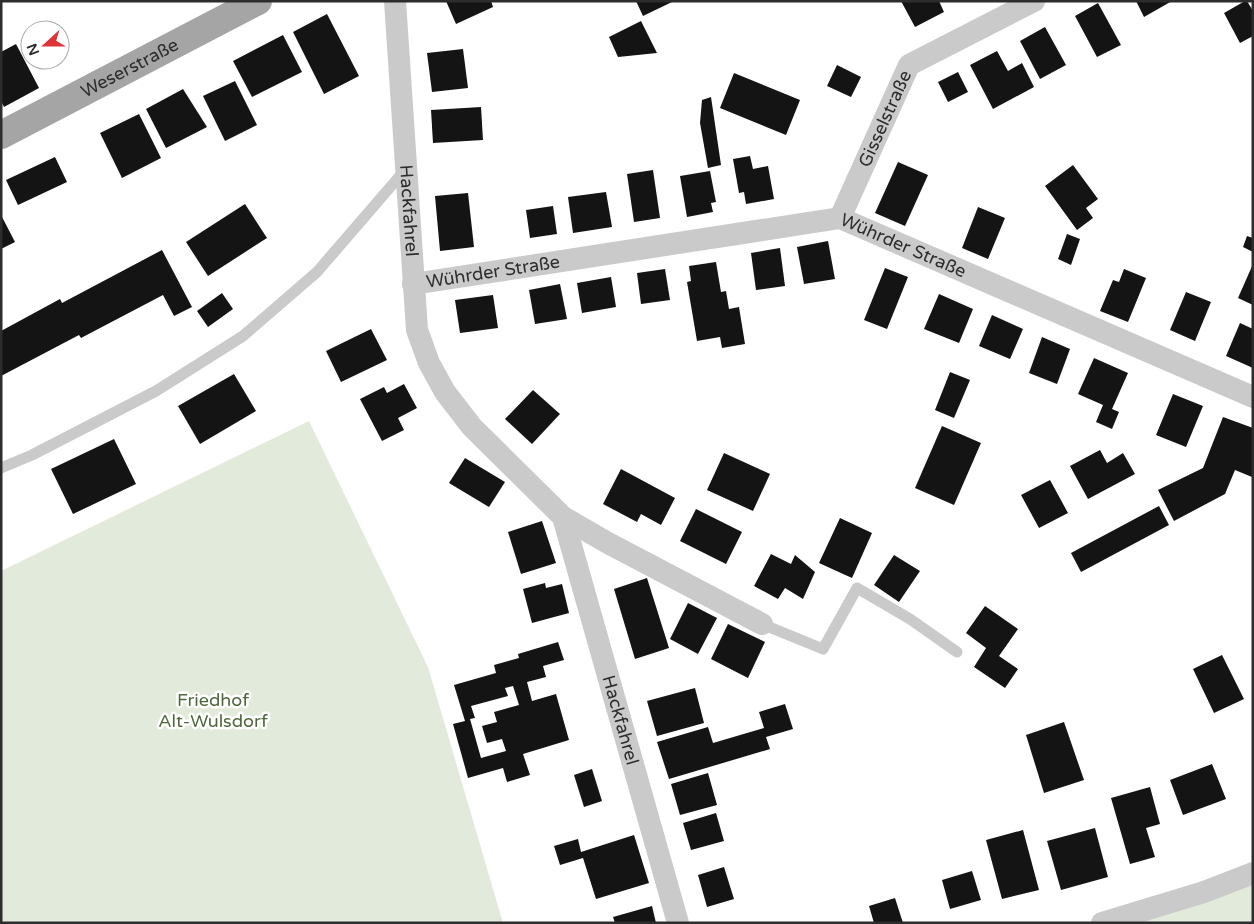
<svg xmlns="http://www.w3.org/2000/svg" width="1254" height="924" viewBox="0 0 1254 924" font-family="'Varela Round',sans-serif">
	<style>
		.green { fill: #e2eadb }
		.building { fill: #141414; fill-rule: evenodd }
		.lines { fill: none; stroke-linecap: round; stroke-linejoin: round }
		.lane { stroke: #cacaca; stroke-width: 11 }
		.street { stroke: #cacaca; stroke-width: 22 }
		.primary { stroke: #a5a5a5; stroke-width: 28 }
		.labels { text-anchor: middle; dominant-baseline: central; stroke-width: 5; stroke-linejoin: round; paint-order: stroke }
		.street-label { font-size: 18px; fill: #2d2d2d; stroke: #fff }
		.park-label { font-size: 18px; fill: #4e673c; stroke: #fff }
	</style>
	<rect width="100%" height="100%" fill="#fff"/>
	<g class="green">
		<path d="M309,421L428,667L503,923H4L1,917V571Z"/>
		<path d="M1253,882V923H1131Z"/>
	</g>
	<g class="building">
		<path d="M446,1H491L493,7L456,24Z"/>
		<path d="M636,1H674L643,16Z"/>
		<path d="M901,1H939L944,12L915,27Z"/>
		<path d="M1136,1H1172L1144,17Z"/>
		<path d="M1245,1H1247L1253,11V36L1240,43L1224,13Z"/>
		<path d="M1098,3L1121,45L1097,57L1075,16Z"/>
		<path d="M327,14L359,76L324,94L293,32Z"/>
		<path d="M641,21L657,53L618,57L609,37Z"/>
		<path d="M1045,27L1066,65L1040,79L1020,41Z"/>
		<path d="M283,35L302,72L252,97L233,61Z"/>
		<path d="M16,44L39,88L4,107L1,101V52Z"/>
		<path d="M463,49L468,88L432,92L427,53Z"/>
		<path d="M997,51L1008,71L1022,63L1034,87L993,109L970,65Z"/>
		<path d="M837,65L861,77L851,97L827,86Z"/>
		<path d="M958,72L968,92L948,102L938,82Z"/>
		<path d="M734,73L800,100L786,135L720,108Z"/>
		<path d="M235,81L257,125L225,141L203,96Z"/>
		<path d="M183,89L207,127L166,148L146,109Z"/>
		<path d="M711,97L721,165L708,168L700,123L702,100Z"/>
		<path d="M481,107L483,140L433,143L431,110Z"/>
		<path d="M139,114L161,158L122,178L100,133Z"/>
		<path d="M750,156L753,169L768,166L774,199L746,204L744,192L739,193L733,159Z"/>
		<path d="M55,157L67,182L18,205L6,180Z"/>
		<path d="M898,162L928,175L905,226L875,213Z"/>
		<path d="M1073,165L1098,199L1086,208L1093,218L1077,230L1045,186Z"/>
		<path d="M653,170L660,218L634,222L627,174Z"/>
		<path d="M710,171L716,202L711,203L713,212L687,217L680,176Z"/>
		<path d="M606,192L612,227L573,233L568,197Z"/>
		<path d="M468,193L474,247L440,251L435,196Z"/>
		<path d="M245,204L267,238L208,276L186,242Z"/>
		<path d="M553,206L557,234L530,238L526,210Z"/>
		<path d="M978,207L1005,218L988,259L962,248Z"/>
		<path d="M1,215L15,242L1,249Z"/>
		<path d="M1067,234L1080,239L1071,265L1058,259Z"/>
		<path d="M1247,236L1253,238V252L1243,247Z"/>
		<path d="M828,241L835,279L804,284L797,247Z"/>
		<path d="M780,248L785,286L756,290L751,253Z"/>
		<path d="M162,250L192,307L174,316L163,295L81,338L79,335L1,376V331L60,299L62,303Z"/>
		<path d="M716,262L721,292L726,291L729,309L739,307L745,344L722,348L720,337L697,341L687,282L691,281L689,266Z"/>
		<path d="M1253,264V305L1238,298Z"/>
		<path d="M885,268L908,277L887,329L864,320Z"/>
		<path d="M665,269L670,300L641,304L637,273Z"/>
		<path d="M1124,269L1146,278L1128,322L1100,311L1113,280L1119,282Z"/>
		<path d="M611,277L616,307L582,313L577,283Z"/>
		<path d="M560,284L567,319L535,324L529,290Z"/>
		<path d="M1186,292L1211,302L1195,341L1170,330Z"/>
		<path d="M222,293L233,309L208,327L197,311Z"/>
		<path d="M939,294L973,309L959,343L924,329Z"/>
		<path d="M493,295L498,328L460,333L455,300Z"/>
		<path d="M992,315L1023,329L1010,359L979,346Z"/>
		<path d="M1240,323L1253,329V368L1226,356Z"/>
		<path d="M371,329L387,360L341,382L326,351Z"/>
		<path d="M1042,337L1070,349L1057,384L1029,373Z"/>
		<path d="M1094,358L1128,373L1112,409L1119,412L1112,429L1096,422L1103,405L1078,394Z"/>
		<path d="M950,372L970,380L954,418L935,410Z"/>
		<path d="M234,374L256,411L200,444L178,406Z"/>
		<path d="M404,384L417,408L398,418L404,430L382,441L360,399L384,387L387,393Z"/>
		<path d="M533,390L560,414L532,444L505,419Z"/>
		<path d="M1173,394L1203,406L1186,447L1156,435Z"/>
		<path d="M1223,417L1253,428L1252,477L1235,470L1225,494L1174,521L1158,490L1203,468Z"/>
		<path d="M942,426L981,443L954,505L915,488Z"/>
		<path d="M114,439L136,484L73,514L51,469Z"/>
		<path d="M1100,450L1107,463L1123,453L1135,474L1088,499L1070,466Z"/>
		<path d="M724,453L770,474L753,511L707,490Z"/>
		<path d="M465,458L505,482L489,507L449,483Z"/>
		<path d="M621,469L675,498L661,525L641,514L637,522L603,504Z"/>
		<path d="M1050,480L1068,513L1039,528L1021,495Z"/>
		<path d="M1159,506L1169,525L1081,572L1071,553Z"/>
		<path d="M696,509L742,532L726,564L680,541Z"/>
		<path d="M840,518L872,533L852,578L819,563Z"/>
		<path d="M542,521L556,563L521,574L508,532Z"/>
		<path d="M771,554L791,564L795,555L815,572L803,599L785,588L778,599L754,586Z"/>
		<path d="M894,555L920,571L899,602L874,585Z"/>
		<path d="M647,578L669,648L635,659L614,589Z"/>
		<path d="M545,583L546,588L562,584L569,613L532,623L523,589Z"/>
		<path d="M688,603L717,618L698,654L670,639Z"/>
		<path d="M985,606L1018,629L999,656L1018,669L1005,688L974,667L986,648L966,633Z"/>
		<path d="M728,624L765,642L748,678L711,659Z"/>
		<path d="M558,642L564,660L543,666L546,677L527,682L532,701L556,694L569,740L523,754L530,775L507,782L503,768L468,778L453,724L465,721L454,685L496,673L494,665L519,658L518,654ZM513,686L519,705L494,712L497,722L482,726L487,743L502,739L506,751L481,758L470,719L475,718L471,706L508,696L505,688Z"/>
		<path d="M1222,655L1244,699L1214,713L1193,669Z"/>
		<path d="M695,688L704,723L657,736L647,701Z"/>
		<path d="M785,704L793,729L766,737L770,749L669,779L657,742L708,727L713,743L764,728L759,712Z"/>
		<path d="M1064,722L1084,780L1044,793L1026,735Z"/>
		<path d="M1212,764L1226,799L1183,815L1170,780Z"/>
		<path d="M592,769L602,801L584,807L574,775Z"/>
		<path d="M708,773L717,805L680,815L671,784Z"/>
		<path d="M1150,787L1160,824L1146,828L1155,857L1130,864L1111,798Z"/>
		<path d="M716,813L724,841L691,850L683,823Z"/>
		<path d="M1095,828L1108,877L1061,890L1047,841Z"/>
		<path d="M1023,830L1039,890L1002,899L986,840Z"/>
		<path d="M634,835L649,883L596,899L583,858L560,865L554,846L578,839L581,852Z"/>
		<path d="M724,867L734,899L707,907L698,875Z"/>
		<path d="M972,871L981,900L950,909L942,880Z"/>
		<path d="M895,898L903,923H874L869,906Z"/>
		<path d="M652,906L656,923H615L613,917Z"/>
	</g>
	<g class="lines">
		<g class="lane">
			<path d="M1,468L32,455L156,391L243,336L317,272L405,170"/>
			<path d="M762,624L823,649L857,588L910,619L957,652"/>
		</g>
		<g class="street">
			<path id="s1" d="M395,1L417,330L429,363L445,392L472,427L563,517L608,543L762,624"/>
			<path id="s2" d="M840,218L909,65L1034,1"/>
			<path id="s3" d="M413,284L840,218L1253,397"/>
			<path id="s4" d="M563,517L678,923"/>
			<path d="M1102,923L1204,892L1253,873"/>
		</g>
		<path class="primary" id="s5" d="M1,135L258,1"/>
	</g>
	<g class="labels">
		<g class="street-label">
			<text stroke="none"><textPath href="#s5" startOffset="145">Weserstraße</textPath></text>
			<text stroke="none"><textPath href="#s2" startOffset="109">Gisselstraße</textPath></text>
			<text stroke="none"><textPath href="#s1" startOffset="210">Hackfahrel</textPath></text>
			<text stroke="none"><textPath href="#s3" startOffset="501">Wührder Straße</textPath></text>
			<text stroke="none"><textPath href="#s3" startOffset="81">Wührder Straße</textPath></text>
			<text stroke="none"><textPath href="#s4" startOffset="211">Hackfahrel</textPath></text>
		</g>
		<g class="park-label">
			<text x="213" y="700">Friedhof<tspan x="213" dy="21">Alt-Wulsdorf</tspan></text>
		</g>
	</g>
	<rect width="1254" height="924" fill="none" stroke="#2d2d2d" stroke-width="5"/>
	<g transform="translate(45 45) rotate(249)"><circle r="24" fill="#ffffff" stroke="#ababab"/>
	<path d="M0-4L9 19L0 12L-9 19Z" fill="#df3437"/>
	<text y="-8" font-size="14" font-weight="bold" text-anchor="middle" fill="#2d2d2d">N</text>
	</g>
</svg>
